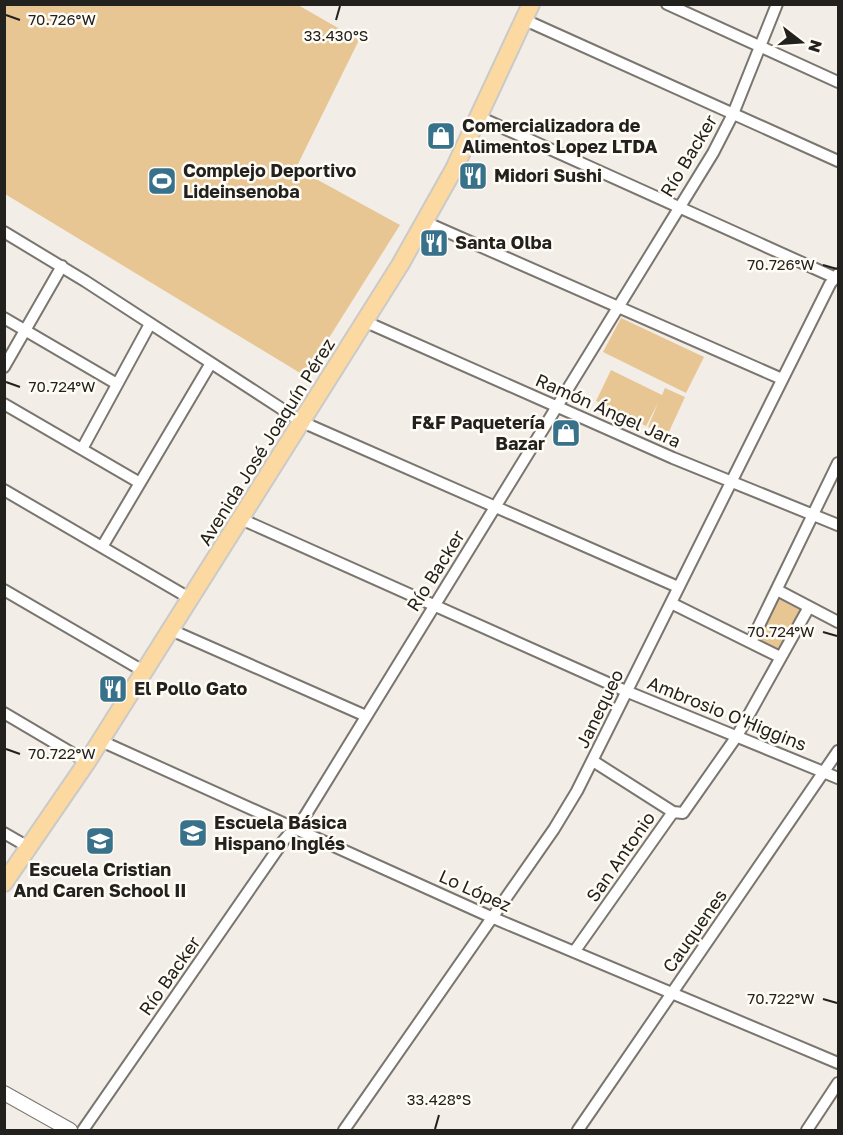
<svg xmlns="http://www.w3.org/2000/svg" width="843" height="1135" viewBox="0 0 843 1135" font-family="'Golos Text',sans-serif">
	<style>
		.green { fill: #e8c693 }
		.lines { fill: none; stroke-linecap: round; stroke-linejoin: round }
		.minor-casing { stroke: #7a756f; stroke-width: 14 }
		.secondary-casing { stroke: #7a756f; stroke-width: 16 }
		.primary-casing { stroke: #cacac9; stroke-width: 20 }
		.minor { stroke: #fff; stroke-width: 10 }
		.secondary { stroke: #fff; stroke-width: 14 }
		.primary { stroke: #fcd9a1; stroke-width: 16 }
		.ticks { fill: none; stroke: #23211e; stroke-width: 2 }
		.labels { text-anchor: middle; stroke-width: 5; stroke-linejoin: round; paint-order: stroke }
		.poi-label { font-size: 18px; font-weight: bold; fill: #23211e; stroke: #fffbf5; text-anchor: start }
		.street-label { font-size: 18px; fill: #23211e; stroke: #fffbf5 }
		.ticks-label { font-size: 15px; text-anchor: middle; fill: #23211e; stroke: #fffbf5; stroke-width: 5; stroke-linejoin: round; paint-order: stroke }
	</style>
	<rect width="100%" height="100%" fill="#f2ede6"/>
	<path class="green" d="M 4,5 L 298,5 L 359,40 L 296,168 L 400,225 L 305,376 L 5,194 Z
		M 621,318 L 704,357 L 686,393 L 603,352 Z
		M 611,370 L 662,395 L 665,388 L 685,397 L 667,436 L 648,427 L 658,403 L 646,426 L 596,401 Z
		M 778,598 L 801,610 L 778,652 L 756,641 Z"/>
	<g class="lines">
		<g class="minor-casing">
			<path id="minor" d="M 667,4 L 838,82
				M 525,20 L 838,161
				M 479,117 L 838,279
				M 425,222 L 782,379
				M 4,232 L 85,281 L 302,422 L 678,587
				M 4,318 L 117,384
				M 366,322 L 673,458 L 838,525
				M 4,367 L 62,266
				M 4,404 L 140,483
				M 82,449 L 150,324
				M 4,490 L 191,599
				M 241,519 L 628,692 L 838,778
				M 102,547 L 211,363
				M 4,590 L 145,672
				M 777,590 L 838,622
				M 671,603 L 780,657
				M 171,630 L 366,716
				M 751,642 L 838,463
				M 4,713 L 87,762
				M 101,741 L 491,917 L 838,1063
				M 593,761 L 673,812 L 683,813 L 737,736 L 809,607
				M 4,833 L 30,848
				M 574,952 L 673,812
				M 83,1130 L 284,840 L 305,816 L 713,153 L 733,114 L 777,4
				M 344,1130 L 554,829 L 577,791 L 830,284 L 838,274
				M 578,1130 L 838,751
				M 807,1130 L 838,1083"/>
		</g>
		<g class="secondary-casing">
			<path id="secondary" d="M 4,1093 L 70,1130"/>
		</g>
		<g class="primary-casing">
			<path id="primary" d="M 4,883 L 87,762 L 400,265 L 454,169 L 531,4"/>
		</g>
		<use href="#minor" class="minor"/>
		<use href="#secondary" class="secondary"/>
		<use href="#primary" class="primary"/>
	</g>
	<path class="ticks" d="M 6,15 L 20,20M 336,20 L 340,6M 823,265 L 837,269M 6,382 L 20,387M 823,632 L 837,636M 6,749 L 20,754M 823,999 L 837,1003M 435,1129 L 439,1115"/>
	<defs>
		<g id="shop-square" transform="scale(1.5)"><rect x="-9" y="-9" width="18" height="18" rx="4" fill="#37718a" stroke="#fffbf5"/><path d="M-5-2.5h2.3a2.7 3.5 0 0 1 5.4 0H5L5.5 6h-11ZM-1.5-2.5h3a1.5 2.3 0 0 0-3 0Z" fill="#fff"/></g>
		<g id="restaurant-square" transform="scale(1.5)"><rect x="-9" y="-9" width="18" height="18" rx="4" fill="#37718a" stroke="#fffbf5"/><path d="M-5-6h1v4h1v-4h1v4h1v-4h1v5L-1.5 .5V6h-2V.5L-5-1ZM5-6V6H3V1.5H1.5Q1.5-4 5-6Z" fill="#fff"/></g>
		<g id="stadium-square" transform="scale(1.5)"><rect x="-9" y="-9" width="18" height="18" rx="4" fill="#37718a" stroke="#fffbf5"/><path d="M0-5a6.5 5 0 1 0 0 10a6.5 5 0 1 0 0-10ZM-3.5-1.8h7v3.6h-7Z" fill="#fff"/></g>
		<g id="school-square" transform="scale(1.5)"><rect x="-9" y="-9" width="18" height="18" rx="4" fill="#37718a" stroke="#fffbf5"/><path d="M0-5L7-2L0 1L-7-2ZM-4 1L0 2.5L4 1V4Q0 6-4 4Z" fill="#fff"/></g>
	</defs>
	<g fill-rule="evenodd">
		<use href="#shop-square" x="441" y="136"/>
		<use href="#restaurant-square" x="473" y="176"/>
		<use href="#stadium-square" x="162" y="181"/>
		<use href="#restaurant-square" x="434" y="243"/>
		<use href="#shop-square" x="566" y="433"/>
		<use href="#restaurant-square" x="113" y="689"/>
		<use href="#school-square" x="193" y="833"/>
		<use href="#school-square" x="100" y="841"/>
	</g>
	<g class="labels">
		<g class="poi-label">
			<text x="462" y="132">Comercializadora de<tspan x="462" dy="21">Alimentos Lopez LTDA</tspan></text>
			<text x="183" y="177">Complejo Deportivo<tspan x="183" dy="21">Lideinsenoba</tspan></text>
			<text x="494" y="182">Midori Sushi</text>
			<text x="455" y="249">Santa Olba</text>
			<text x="545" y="429" text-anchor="end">F&amp;F Paquetería<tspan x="545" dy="21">Bazar</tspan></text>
			<text x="134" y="695">El Pollo Gato</text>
			<text x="214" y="829">Escuela Básica<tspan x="214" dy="21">Hispano Inglés</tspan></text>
			<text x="100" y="876" text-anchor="middle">Escuela Cristian<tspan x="100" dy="21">And Caren School II</tspan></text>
		</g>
		<g class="street-label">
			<text transform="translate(689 156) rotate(-59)" y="6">Río Backer</text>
			<text transform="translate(608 411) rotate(24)" y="6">Ramón Ángel Jara</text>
			<text transform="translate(267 442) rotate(-58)" y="6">Avenida José Joaquín Pérez</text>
			<text transform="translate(436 571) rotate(-58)" y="6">Río Backer</text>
			<text transform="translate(600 709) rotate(-64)" y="6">Janequeo</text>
			<text transform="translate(727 714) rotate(22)" y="6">Ambrosio O'Higgins</text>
			<text transform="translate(621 857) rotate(-55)" y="6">San Antonio</text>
			<text transform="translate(475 891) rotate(24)" y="6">Lo López</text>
			<text transform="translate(695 931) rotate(-55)" y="6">Cauquenes</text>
			<text transform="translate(170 976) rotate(-55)" y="6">Río Backer</text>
		</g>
	</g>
	<g class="ticks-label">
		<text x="62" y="25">70.726°W</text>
		<text x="336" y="41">33.430°S</text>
		<text x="781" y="270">70.726°W</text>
		<text x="62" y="392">70.724°W</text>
		<text x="781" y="637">70.724°W</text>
		<text x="62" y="759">70.722°W</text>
		<text x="781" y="1004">70.722°W</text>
		<text x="439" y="1105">33.428°S</text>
	</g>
	<rect width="843" height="1135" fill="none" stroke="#23211e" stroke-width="12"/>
	<g transform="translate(801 42) rotate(107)" stroke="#fffbf5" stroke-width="4.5" paint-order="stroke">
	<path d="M0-4.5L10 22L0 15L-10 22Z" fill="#23211e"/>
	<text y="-9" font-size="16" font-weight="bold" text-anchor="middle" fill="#23211e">N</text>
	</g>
</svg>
